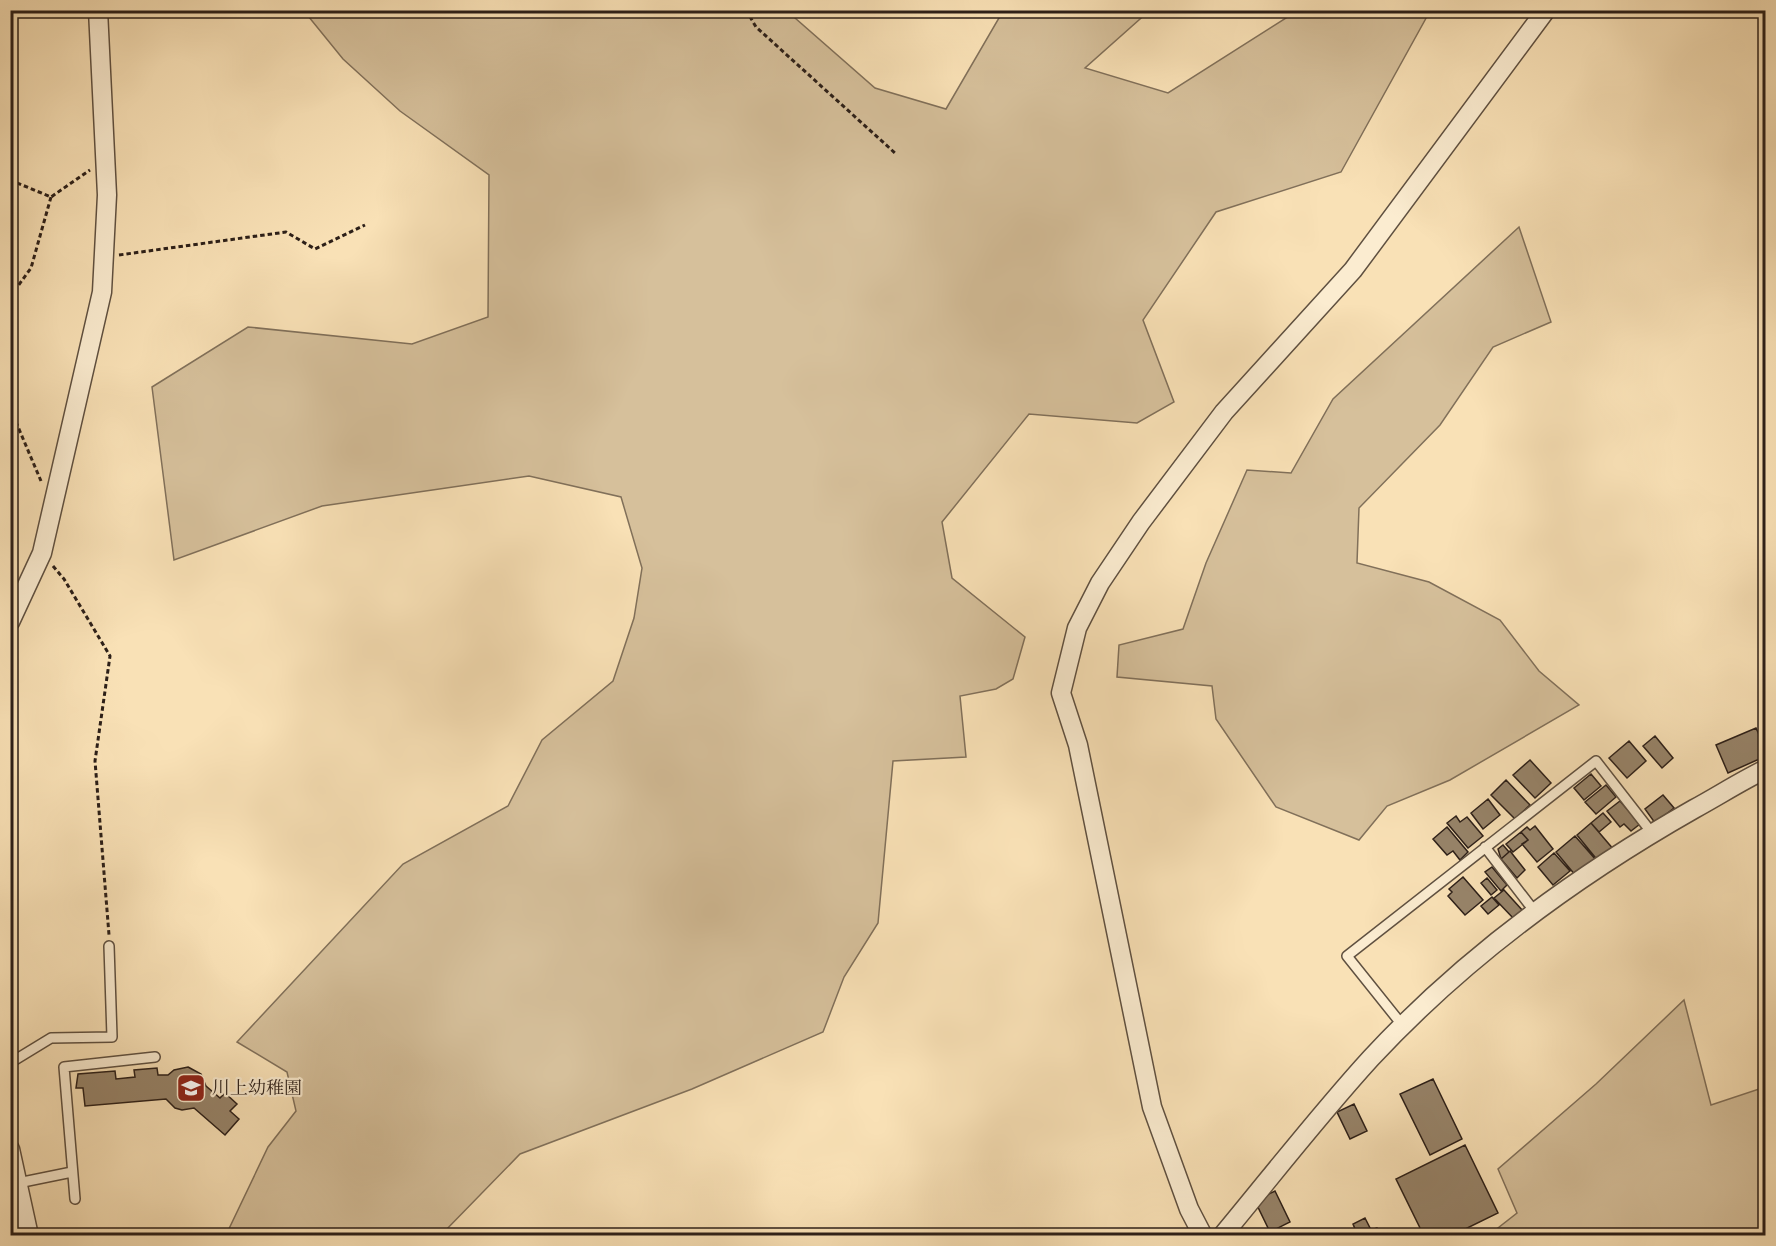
<svg xmlns="http://www.w3.org/2000/svg" width="1776" height="1246" viewBox="0 0 1776 1246" font-family="'Libre Caslon Text','Noto Serif JP',serif">
	<style>
		.green { fill: #d6c09b; stroke: #81705a; stroke-width: 1.5 }
		.building { fill: #97846a; stroke: #2c1f18; stroke-width: 1.5 }
		.lines { fill: none; stroke-linecap: round; stroke-linejoin: round }
		.service-casing { stroke: #5f5040; stroke-width: 12 }
		.minor-casing { stroke: #5f5040; stroke-width: 21 }
		.path { stroke: #2c1f18; stroke-width: 3; stroke-dasharray: 4.5 3; stroke-linecap: butt }
		.service { stroke: #fbecd0; stroke-width: 9 }
		.minor { stroke: #fbecd0; stroke-width: 18 }
		.labels { text-anchor: middle; stroke-width: 4.5; stroke-linejoin: round; paint-order: stroke }
		.poi-label { font-size: 18px; fill: #2c1f18; stroke: #fbecd0; text-anchor: start }
	</style>
	<rect width="100%" height="100%" fill="#f9e1b6"/>
	<filter id="stains"><feTurbulence type="fractalNoise" baseFrequency=".00333" numOctaves="4"/><feColorMatrix values="0 0 0 0 .2 0 0 0 0 .09 0 0 0 0 .02 0 0 0 .5 -.17"/></filter>
	<radialGradient id="worn" r=".72"><stop offset=".6" stop-color="#630" stop-opacity="0"/><stop offset="1" stop-color="#630" stop-opacity=".3"/></radialGradient>
	<path class="green" d="M 304,11 L 787,11 L 875,88 L 946,109 L 1003,11 L 1149,11 L 1085,68 L 1168,93 L 1297,11 L 1430,11 L 1341,172 L 1216,212 L 1143,320 L 1174,402 L 1137,423 L 1029,414 L 942,522 L 952,578 L 1025,637 L 1013,679 L 996,689 L 960,696 L 966,757 L 893,761 L 878,923 L 844,977 L 823,1032 L 692,1089 L 520,1154 L 441,1235 L 226,1235 L 268,1147 L 296,1111 L 287,1072 L 237,1042 L 403,864 L 508,806 L 542,740 L 613,681 L 634,618 L 642,568 L 621,497 L 529,476 L 322,506 L 174,560 L 152,387 L 248,327 L 412,344 L 488,317 L 489,175 L 400,111 L 343,59 Z
		M 1519,227 L 1551,322 L 1493,347 L 1440,425 L 1359,508 L 1357,563 L 1429,582 L 1500,620 L 1539,671 L 1579,705 L 1450,780 L 1387,806 L 1359,840 L 1276,807 L 1216,719 L 1212,686 L 1117,677 L 1119,645 L 1183,629 L 1206,563 L 1247,470 L 1291,473 L 1333,399 Z
		M 1684,1000 L 1711,1105 L 1765,1087 L 1765,1235 L 1489,1235 L 1517,1213 L 1498,1169 L 1596,1084 Z"/>
	<path class="building" d="M 1756,728 L 1766,750 L 1766,756 L 1728,773 L 1716,745 Z
		M 1655,736 L 1673,758 L 1662,768 L 1643,746 Z
		M 1629,741 L 1646,761 L 1627,778 L 1609,758 Z
		M 1530,760 L 1551,783 L 1535,798 L 1513,775 Z
		M 1591,774 L 1601,786 L 1584,800 L 1574,788 Z
		M 1506,780 L 1530,805 L 1515,819 L 1491,795 Z
		M 1606,785 L 1616,797 L 1596,814 L 1585,802 Z
		M 1663,795 L 1674,808 L 1655,823 L 1645,809 Z
		M 1488,799 L 1500,815 L 1483,829 L 1471,813 Z
		M 1620,801 L 1640,824 L 1631,831 L 1624,824 L 1620,827 L 1607,811 Z
		M 1603,813 L 1611,822 L 1599,832 L 1591,823 Z
		M 1456,816 L 1460,822 L 1467,817 L 1483,836 L 1468,848 L 1447,823 Z
		M 1591,823 L 1614,850 L 1599,862 L 1577,835 Z
		M 1535,826 L 1553,849 L 1537,862 L 1522,844 L 1528,840 L 1521,832 L 1527,827 L 1530,830 Z
		M 1447,827 L 1468,852 L 1460,860 L 1453,851 L 1447,855 L 1433,839 Z
		M 1521,832 L 1528,840 L 1513,852 L 1506,844 Z
		M 1575,836 L 1596,860 L 1576,876 L 1556,852 Z
		M 1503,845 L 1509,852 L 1501,859 L 1498,849 Z
		M 1510,851 L 1525,870 L 1517,878 L 1501,859 Z
		M 1554,853 L 1570,871 L 1553,885 L 1538,867 Z
		M 1492,867 L 1507,885 L 1501,891 L 1485,872 Z
		M 1463,877 L 1483,900 L 1465,915 L 1448,896 L 1452,892 L 1449,889 Z
		M 1487,878 L 1497,890 L 1491,895 L 1481,883 Z
		M 1504,890 L 1523,911 L 1514,919 L 1494,898 Z
		M 1492,897 L 1499,905 L 1488,914 L 1481,906 Z
		M 188,1067 L 201,1074 L 206,1086 L 220,1098 L 225,1093 L 237,1104 L 230,1111 L 239,1119 L 225,1135 L 194,1108 L 182,1110 L 175,1108 L 166,1099 L 85,1106 L 83,1088 L 76,1088 L 78,1074 L 115,1071 L 116,1079 L 135,1077 L 134,1070 L 157,1068 L 158,1075 L 168,1075 L 174,1070 Z
		M 1433,1079 L 1462,1139 L 1430,1155 L 1400,1094 Z
		M 1354,1104 L 1367,1131 L 1350,1139 L 1337,1112 Z
		M 1465,1145 L 1498,1213 L 1451,1236 L 1424,1236 L 1396,1179 Z
		M 1275,1191 L 1290,1222 L 1270,1232 L 1255,1201 Z
		M 1365,1218 L 1371,1230 L 1358,1236 L 1353,1224 Z
		M 1377,1228 L 1381,1236 L 1360,1236 L 1371,1230 Z"/>
	<g class="lines">
		<g class="service-casing">
			<path id="service" d="M 1485,847 L 1535,912
				M 1403,1026 L 1347,956 L 1596,761 L 1652,833
				M 10,1063 L 51,1038 L 112,1037 L 109,946
				M 18,1183 L 72,1172
				M 75,1199 L 64,1067 L 155,1057"/>
		</g>
		<g class="minor-casing">
			<path id="minor" d="M 10,622 L 42,553 L 102,292 L 107,195 L 98,10
				M 10,1149 L 29,1236
				M 1203,1236 L 1189,1209 L 1152,1107 L 1078,745 L 1061,693 L 1077,628 L 1100,583 L 1141,522 L 1224,412 L 1353,270 L 1546,10
				M 1222,1236 C 1271,1177 1319,1115 1371,1058 C 1464,958 1576,876 1694,809 C 1718,796 1741,781 1766,769"/>
		</g>
		<path class="path" d="M 746,10 L 756,27 L 895,153
			M 10,180 L 51,197 L 90,170
			M 119,255 L 286,232 L 315,249 L 365,225
			M 10,297 L 31,268 L 51,197
			M 10,408 L 41,481
			M 53,566 L 64,579 L 110,656 L 95,761 L 109,935"/>
		<use href="#service" class="service"/>
		<use href="#minor" class="minor"/>
	</g>
	<defs>
		<g id="school-square" transform="scale(1.5)"><rect x="-9" y="-9" width="18" height="18" rx="4" fill="#8f2418" stroke="#fbecd0"/><path d="M0-5L7-2L0 1L-7-2ZM-4 1L0 2.5L4 1V4Q0 6-4 4Z" fill="#fff"/></g>
	</defs>
	<g fill-rule="evenodd">
		<use href="#school-square" x="191" y="1088"/>
	</g>
	<g class="labels">
		<g class="poi-label">
			<text x="212" y="1094">川上幼稚園</text>
		</g>
	</g>
	<rect width="1776" height="1246" fill="none" stroke="#f9e1b6" stroke-width="36"/>
	<rect x="12" y="12" width="1752" height="1222" fill="none" stroke="#2c1f18" stroke-width="3"/>
	<rect x="18" y="18" width="1740" height="1210" fill="none" stroke="#2c1f18" stroke-width="1.5"/>
	<rect width="100%" height="100%" filter="url(#stains)"/>
	<rect width="100%" height="100%" fill="url(#worn)"/>
</svg>
